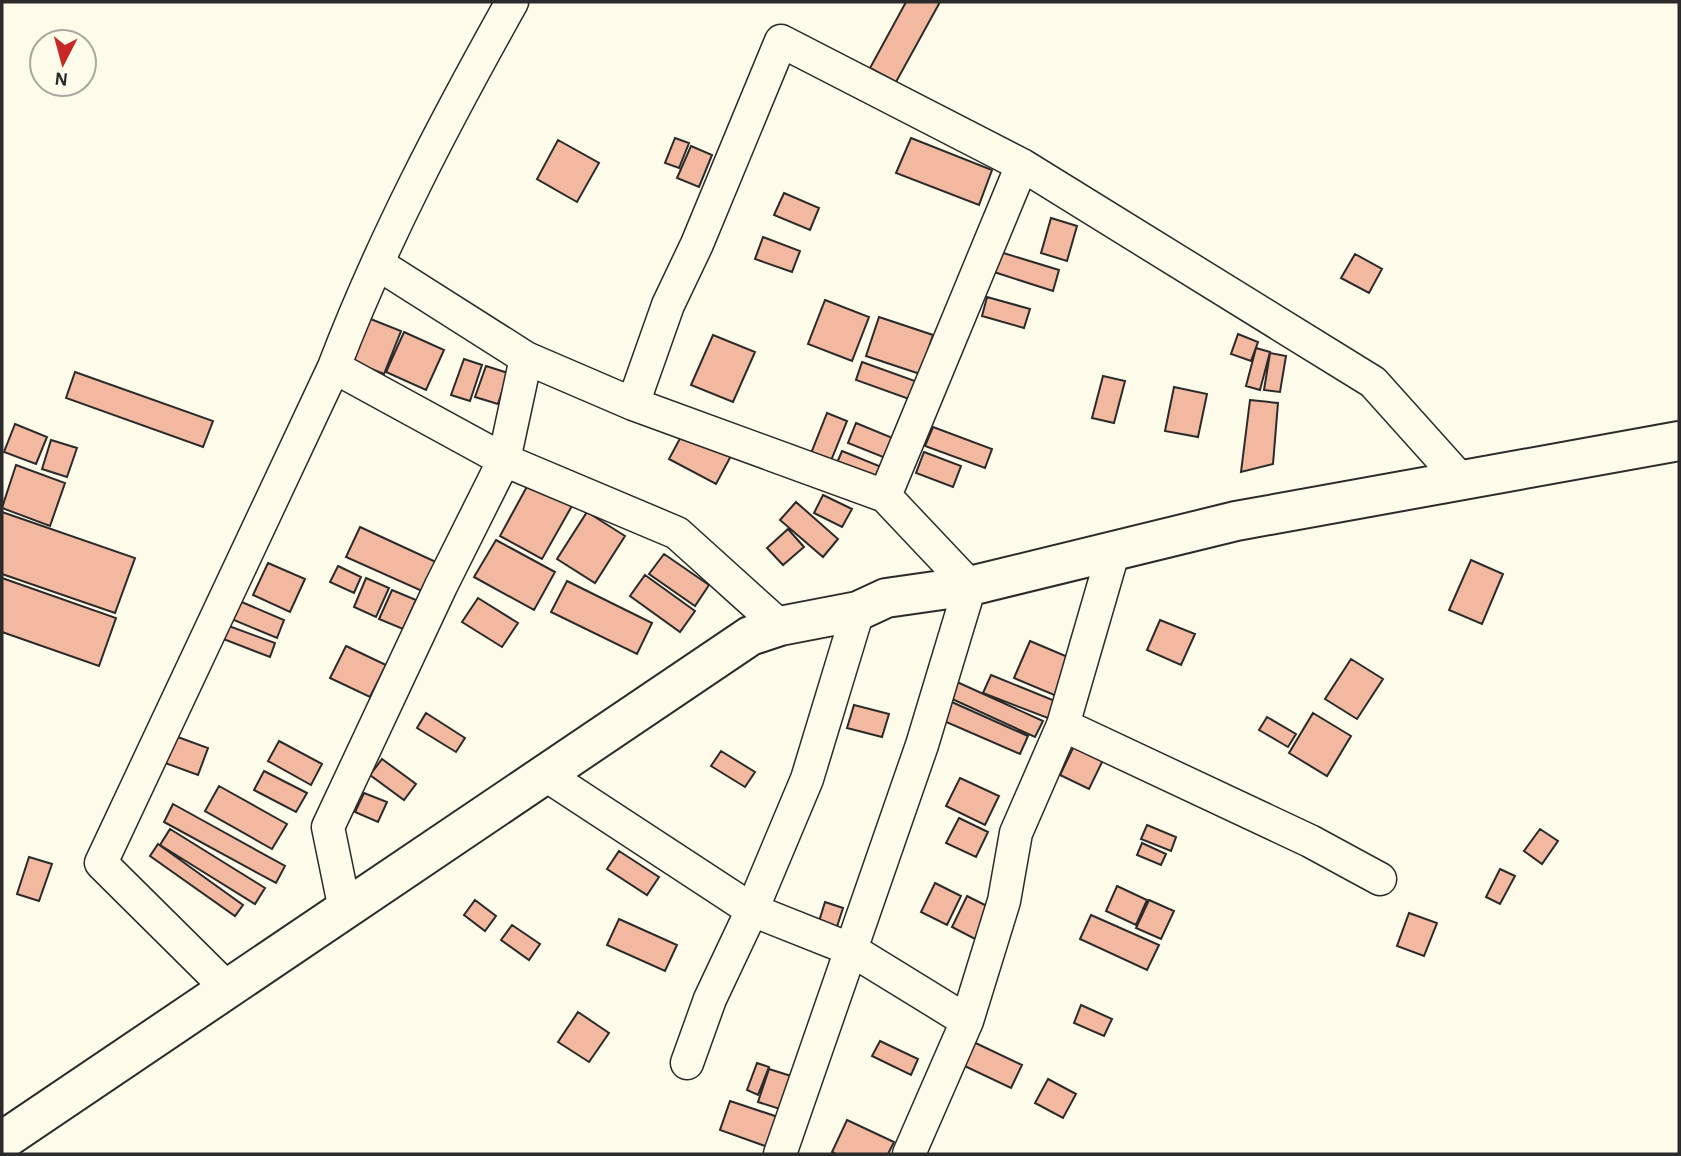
<svg xmlns="http://www.w3.org/2000/svg" width="1681" height="1156" viewBox="0 0 1681 1156" font-family="'Alegreya Sans',sans-serif">
	<style>
		.building { fill: #f2b8a0; stroke: #2b2b2b; stroke-width: 2 }
		.lines { fill: none; stroke-linecap: round; stroke-linejoin: round }
		.minor-casing { stroke: #2b2b2b; stroke-width: 35 }
		.highway-casing { stroke: #2b2b2b; stroke-width: 42 }
		.minor { stroke: #fdfbea; stroke-width: 32 }
		.highway { stroke: #fdfbea; stroke-width: 38 }
	</style>
	<rect width="100%" height="100%" fill="#fdfbea"/>
	<path class="building" d="M 906,2 L 940,2 L 896,82 L 870,68 Z
		M 675,138 L 689,143 L 679,168 L 665,163 Z
		M 911,138 L 992,170 L 979,205 L 896,173 Z
		M 558,140 L 599,163 L 577,202 L 537,179 Z
		M 691,146 L 712,155 L 699,187 L 677,178 Z
		M 784,193 L 819,208 L 810,230 L 774,215 Z
		M 1051,218 L 1077,226 L 1067,261 L 1041,253 Z
		M 763,237 L 800,251 L 792,272 L 755,259 Z
		M 1000,252 L 1059,270 L 1053,291 L 994,272 Z
		M 1355,254 L 1382,269 L 1369,293 L 1341,278 Z
		M 987,297 L 1030,309 L 1024,328 L 982,316 Z
		M 825,300 L 869,317 L 852,361 L 808,344 Z
		M 363,316 L 401,331 L 384,374 L 346,359 Z
		M 879,317 L 933,335 L 920,374 L 866,356 Z
		M 404,332 L 444,350 L 426,390 L 386,372 Z
		M 1238,334 L 1258,342 L 1251,361 L 1231,354 Z
		M 713,335 L 755,352 L 733,402 L 691,385 Z
		M 1256,348 L 1270,352 L 1260,390 L 1246,386 Z
		M 1270,353 L 1286,356 L 1280,392 L 1264,390 Z
		M 464,359 L 482,365 L 470,401 L 451,395 Z
		M 862,362 L 915,381 L 909,399 L 856,380 Z
		M 486,366 L 508,373 L 498,404 L 475,397 Z
		M 75,372 L 213,421 L 203,447 L 66,398 Z
		M 1103,376 L 1125,381 L 1114,423 L 1092,418 Z
		M 1174,387 L 1207,394 L 1198,437 L 1165,431 Z
		M 1250,400 L 1278,403 L 1273,464 L 1241,472 Z
		M 827,413 L 847,421 L 828,468 L 808,461 Z
		M 856,423 L 895,439 L 888,459 L 848,443 Z
		M 15,424 L 47,437 L 36,464 L 4,452 Z
		M 933,427 L 992,449 L 985,468 L 925,446 Z
		M 685,429 L 732,454 L 716,484 L 669,459 Z
		M 51,440 L 77,448 L 67,477 L 42,469 Z
		M 842,451 L 884,468 L 877,487 L 834,470 Z
		M 924,452 L 961,466 L 953,487 L 916,473 Z
		M 16,465 L 65,483 L 50,526 L 2,508 Z
		M 530,481 L 573,504 L 542,559 L 500,536 Z
		M 823,495 L 852,509 L 842,527 L 814,513 Z
		M 796,502 L 838,539 L 823,557 L 780,520 Z
		M 2,512 L 135,558 L 115,613 L 2,574 Z
		M 587,512 L 625,536 L 595,583 L 557,559 Z
		M 360,527 L 436,562 L 422,591 L 346,557 Z
		M 788,529 L 804,547 L 783,565 L 767,548 Z
		M 496,540 L 555,572 L 534,610 L 474,577 Z
		M 664,554 L 709,585 L 695,606 L 649,574 Z
		M 1471,560 L 1503,574 L 1482,624 L 1449,610 Z
		M 268,563 L 305,579 L 290,612 L 253,595 Z
		M 338,566 L 361,577 L 354,593 L 330,582 Z
		M 645,575 L 695,611 L 680,632 L 630,596 Z
		M 2,578 L 116,618 L 99,666 L 2,632 Z
		M 366,578 L 389,588 L 376,617 L 354,607 Z
		M 567,581 L 652,623 L 637,654 L 551,612 Z
		M 392,590 L 416,600 L 403,629 L 379,619 Z
		M 230,597 L 284,620 L 277,638 L 222,615 Z
		M 478,598 L 518,623 L 502,647 L 462,622 Z
		M 1160,620 L 1195,634 L 1181,665 L 1147,650 Z
		M 218,622 L 275,643 L 270,657 L 213,635 Z
		M 1030,641 L 1075,660 L 1059,697 L 1014,678 Z
		M 346,646 L 386,665 L 370,697 L 330,678 Z
		M 1351,659 L 1383,679 L 1357,719 L 1325,699 Z
		M 991,675 L 1060,703 L 1053,720 L 983,693 Z
		M 946,677 L 1043,721 L 1035,737 L 939,693 Z
		M 945,699 L 1028,736 L 1020,754 L 937,718 Z
		M 854,705 L 889,714 L 882,737 L 847,728 Z
		M 426,713 L 465,738 L 456,752 L 417,728 Z
		M 1313,713 L 1351,736 L 1327,776 L 1289,753 Z
		M 1267,717 L 1296,734 L 1288,747 L 1259,730 Z
		M 175,736 L 208,748 L 198,775 L 165,763 Z
		M 279,741 L 322,764 L 311,785 L 268,761 Z
		M 1074,746 L 1103,760 L 1089,789 L 1060,775 Z
		M 721,751 L 755,772 L 745,787 L 711,766 Z
		M 382,759 L 416,784 L 404,800 L 370,775 Z
		M 264,771 L 307,793 L 296,812 L 254,790 Z
		M 960,778 L 999,796 L 985,825 L 946,806 Z
		M 219,786 L 287,824 L 272,849 L 205,811 Z
		M 364,793 L 387,802 L 378,822 L 355,812 Z
		M 173,804 L 285,866 L 276,883 L 164,822 Z
		M 959,818 L 988,832 L 976,857 L 946,843 Z
		M 1147,825 L 1176,837 L 1171,851 L 1141,839 Z
		M 170,829 L 265,888 L 255,904 L 160,845 Z
		M 1540,829 L 1558,841 L 1542,864 L 1524,851 Z
		M 1142,843 L 1166,854 L 1161,865 L 1137,855 Z
		M 158,844 L 243,905 L 235,916 L 150,856 Z
		M 619,851 L 659,877 L 647,895 L 607,869 Z
		M 29,857 L 52,864 L 39,901 L 17,894 Z
		M 1500,869 L 1515,876 L 1500,904 L 1486,897 Z
		M 935,883 L 961,896 L 947,925 L 921,912 Z
		M 1117,886 L 1147,900 L 1136,925 L 1106,911 Z
		M 967,896 L 991,908 L 975,939 L 952,927 Z
		M 475,900 L 496,916 L 485,931 L 464,915 Z
		M 1149,900 L 1174,911 L 1161,939 L 1136,928 Z
		M 825,902 L 843,908 L 834,936 L 816,931 Z
		M 1409,913 L 1437,923 L 1424,956 L 1397,946 Z
		M 1091,915 L 1159,945 L 1147,970 L 1080,939 Z
		M 619,919 L 677,945 L 665,971 L 607,945 Z
		M 512,925 L 540,944 L 529,960 L 501,940 Z
		M 1081,1005 L 1112,1019 L 1104,1036 L 1074,1023 Z
		M 578,1012 L 609,1033 L 589,1062 L 558,1042 Z
		M 965,1038 L 1022,1065 L 1011,1088 L 954,1061 Z
		M 880,1041 L 918,1059 L 911,1075 L 872,1056 Z
		M 757,1063 L 769,1067 L 758,1095 L 747,1090 Z
		M 769,1069 L 791,1076 L 780,1109 L 758,1102 Z
		M 1048,1079 L 1076,1094 L 1063,1118 L 1035,1103 Z
		M 730,1101 L 778,1117 L 768,1147 L 720,1130 Z
		M 847,1120 L 894,1142 L 888,1154 L 836,1154 L 832,1152 Z"/>
	<g class="lines">
		<g class="minor-casing">
			<path id="minor" d="M 512,2 C 446,120 382,241 334,367 L 504,460 L 677,533 L 780,626
				M 378,264 L 526,358
				M 633,404 L 668,305 L 697,244 L 781,41 L 1022,165 L 1373,382 L 1461,480
				M 885,496 L 1022,165
				M 1063,725 L 1310,841 L 1380,879
				M 546,775 L 752,910 L 850,949 L 967,1021
				M 345,910 L 328,827 L 441,586 L 504,460 L 526,358 L 633,404 L 885,496 L 970,586 L 922,745 L 780,1154
				M 228,989 L 101,863 L 334,367
				M 687,1063 L 710,999 L 752,910 L 807,779 L 858,611
				M 909,1154 L 967,1021 L 1004,901 L 1016,833 L 1063,725 L 1113,553"/>
		</g>
		<g class="highway-casing">
			<path id="highway" d="M 2,1141 L 750,636 L 780,626 L 858,611 L 886,598 L 970,586 L 1236,521 L 1679,441"/>
		</g>
		<use href="#minor" class="minor"/>
		<use href="#highway" class="highway"/>
	</g>
	<rect width="1681" height="1156" fill="none" stroke="#2b2b2b" stroke-width="7"/>
	<g transform="translate(63 63) rotate(186)"><circle r="33" fill="#fdfbea" stroke="#a9a89e" stroke-width="2"/>
	<path d="M0-5L12 26L0 18L-12 26Z" fill="#c62828"/>
	<text y="-10" font-size="19" font-weight="bold" text-anchor="middle" fill="#2b2b2b">N</text>
	</g>
</svg>
